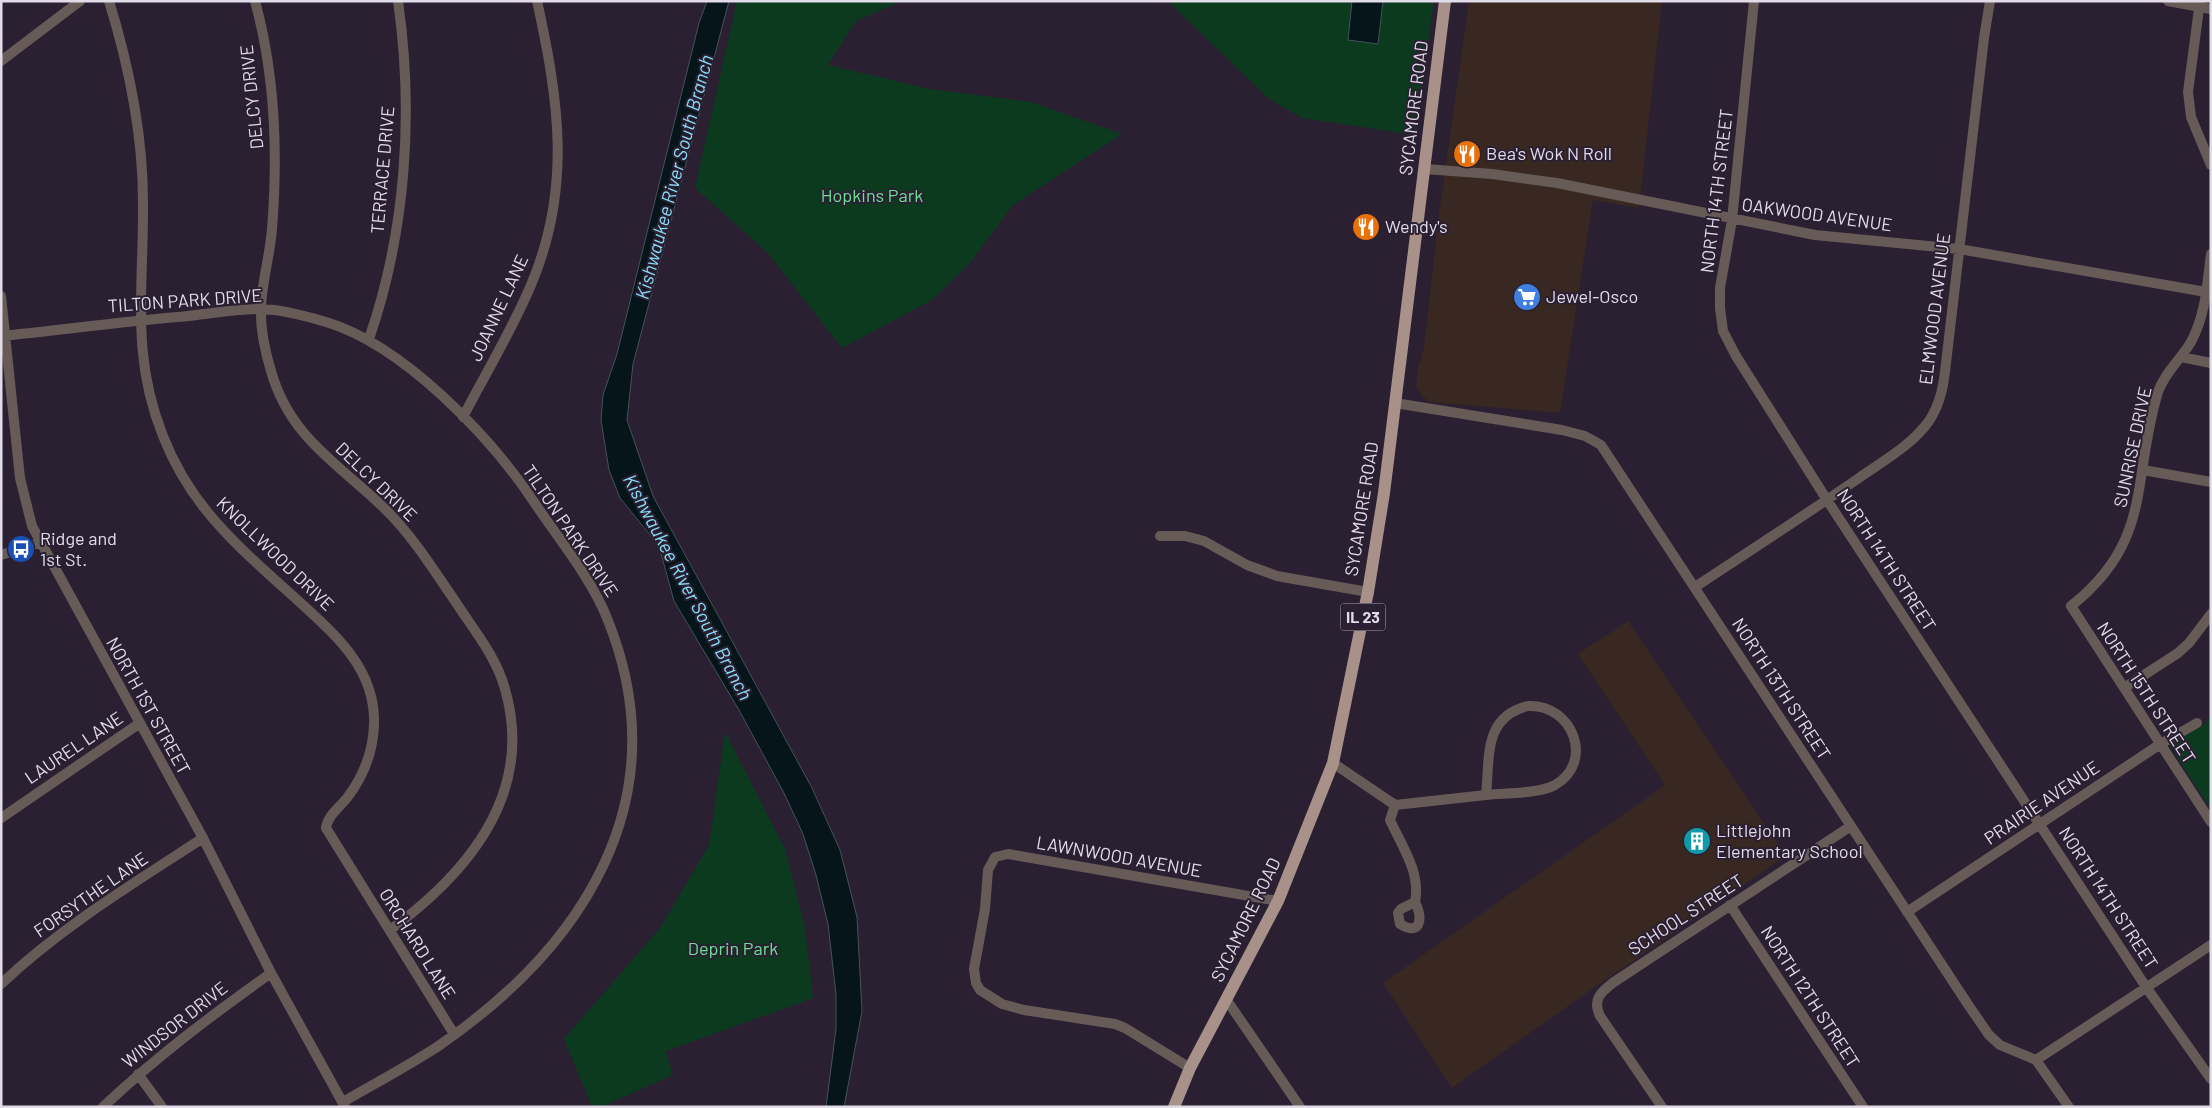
<svg xmlns="http://www.w3.org/2000/svg" width="2212" height="1108" viewBox="0 0 2212 1108" font-family="Barlow,sans-serif">
	<style>
		.commercial { fill: #392721 }
		.green { fill: #0b3a1f }
		.water { fill: #05151a; stroke: #475158 }
		.lines { fill: none; stroke-linecap: round; stroke-linejoin: round }
		.minor { stroke: #665b57; stroke-width: 10 }
		.major { stroke: #a89189; stroke-width: 12 }
		.labels { text-anchor: middle; stroke-width: 4; stroke-linejoin: round; paint-order: stroke }
		.shield { fill: #2a2032; stroke: #aba4b2; stroke-width: 1 }
		.shield-label { font-size: 16px; font-weight: bold; fill: #e2dce9 }
		.street-label { font-size: 18px; fill: #e2dce9; stroke: #2a2032 }
		.poi-label { font-size: 18px; fill: #e2dce9; stroke: #2a2032; text-anchor: start }
		.park-label { font-size: 18px; fill: #6ae095; stroke: #2a2032 }
		.water-label { font-size: 19px; font-style: italic; fill: #88dff9; stroke: #2a2032 }
	</style>
	<rect width="100%" height="100%" fill="#2a2032"/>
	<path class="commercial" d="M 1469,1 L 1662,1 L 1639,208 L 1593,200 L 1560,413 L 1430,402 L 1422,396 L 1416,387 L 1418,369 L 1424,347 L 1439,213 Z
		M 1628,621 L 1786,856 L 1595,987 L 1452,1088 L 1383,983 L 1665,785 L 1578,654 Z"/>
	<path class="green" d="M 737,1 L 902,1 L 856,21 L 828,65 L 929,89 L 1031,102 L 1122,134 L 1013,205 L 969,264 L 932,300 L 842,348 L 767,252 L 695,188 Z
		M 1168,1 L 1434,1 L 1415,135 L 1302,118 L 1268,98 Z
		M 2211,712 L 2211,809 L 2169,745 L 2205,724 Z
		M 725,732 L 785,849 L 805,928 L 813,998 L 666,1051 L 673,1075 L 601,1107 L 592,1107 L 564,1039 L 660,928 L 709,845 Z"/>
	<path class="water" d="M 707,1 L 729,1 L 633,364 L 627,420 L 653,496 L 812,788 L 840,850 L 857,917 L 862,1011 L 844,1107 L 826,1107 L 836,1029 L 836,994 L 828,924 L 816,875 L 803,834 L 784,793 L 739,710 L 674,601 L 659,546 L 620,498 L 609,470 L 601,420 L 603,395 L 617,354 L 699,23 Z
		M 1352,1 L 1383,1 L 1378,44 L 1348,40 Z"/>
	<g class="lines">
		<path class="minor" d="M 109,1 C 129,66 143,133 143,202 C 144,287 130,354 163,436 C 177,472 199,505 226,533 C 250,559 278,582 304,606 C 340,639 376,672 374,725 C 373,752 363,777 347,798 C 339,808 328,815 326,828 L 454,1034
			M 255,1 C 275,74 278,154 272,229 C 270,255 262,281 261,308 C 260,328 265,351 271,371 C 290,438 338,463 384,508 C 412,535 433,569 455,601 C 473,629 496,656 505,689 C 535,793 468,873 390,930
			M 1754,1 L 1732,220 L 1720,288 L 1720,308 L 1723,331 L 1736,356 L 1827,500 L 2146,987 L 2211,1079
			M 2168,1 L 2211,9
			M 2200,1 L 2188,92 L 2191,117 L 2211,165
			M 1,61 L 80,1
			M 1425,169 L 1492,174 L 1557,183 L 1815,235 L 1959,249 L 2206,292
			M 2211,254 C 2207,284 2206,314 2191,342 C 2181,359 2165,372 2158,392 C 2131,481 2154,540 2071,606 L 2211,822
			M 1,296 L 20,478 L 32,526 L 203,838 L 271,973 L 345,1107
			M 1,336 C 60,330 119,322 178,317 C 205,315 232,309 259,309 C 281,309 306,316 326,322 C 403,345 490,436 534,502 C 558,538 591,578 607,618 C 680,798 585,946 437,1047 C 406,1067 374,1084 343,1102
			M 369,339 C 406,232 414,113 398,1
			M 2181,357 L 2211,363
			M 1395,403 L 1562,430 L 1585,436 L 1601,445 L 1969,1006 L 1989,1035 L 2000,1045 L 2036,1060 L 2069,1107
			M 463,417 C 486,373 512,330 531,285 C 572,188 559,101 537,1
			M 2143,470 L 2211,482
			M 1160,536 L 1185,536 L 1204,541 L 1247,565 L 1277,576 L 1368,592
			M 1,555 L 39,543
			M 1695,587 C 1750,551 1805,515 1859,478 C 1883,461 1912,445 1929,421 C 1941,403 1944,383 1946,363 L 1984,38 L 1990,1
			M 2124,688 L 2178,653 L 2189,643 L 2211,614
			M 1528,706 C 1573,704 1595,762 1555,785 C 1538,794 1505,793 1486,795 C 1490,757 1483,717 1528,706 Z
			M 1333,763 L 1395,805
			M 1395,805 L 1390,820 C 1402,846 1421,873 1415,902
			M 1395,805 L 1486,795
			M 1,818 L 140,723
			M 1415,902 C 1423,918 1421,937 1400,924 L 1398,913 L 1401,909 Z
			M 1730,905 L 1863,1107
			M 1907,912 L 2159,745 L 2197,723
			M 1,984 C 61,927 134,883 203,838
			M 1226,999 L 1300,1107
			M 2036,1060 L 2211,945
			M 1190,1068 L 1125,1028 L 1115,1024 L 1024,1010 L 1002,1004 L 980,990 L 976,983 L 974,969 L 985,909 L 988,870 L 995,857 L 1008,854 L 1278,901
			M 138,1074 L 162,1107
			M 103,1107 C 156,1057 212,1015 271,973
			M 1662,1107 L 1600,1016 C 1592,999 1601,992 1614,982 L 1851,826"/>
		<path class="major" d="M 1174,1107 L 1190,1068 L 1278,901 L 1333,763 L 1368,592 L 1384,493 L 1445,1"/>
	</g>
	<defs>
		<g id="restaurant-disc" transform="scale(1.4375)"><circle r="9.5" fill="#e8710a" stroke="#2a2032"/><path d="M-5-6h1v4h1v-4h1v4h1v-4h1v5L-1.5 .5V6h-2V.5L-5-1ZM5-6V6H3V1.5H1.5Q1.5-4 5-6Z" fill="#fff"/></g>
		<g id="supermarket-disc" transform="scale(1.4375)"><circle r="9.5" fill="#3f7fe0" stroke="#2a2032"/><path d="M-6-5.5h2.5l.6 2H6L4.5 2H-2.5L-4.4-4H-6ZM-1.5 3.2a1.3 1.3 0 1 0 .1 0ZM3 3.2a1.3 1.3 0 1 0 .1 0Z" fill="#fff"/></g>
		<g id="bus-disc" transform="scale(1.4375)"><circle r="9.5" fill="#1a4fb4" stroke="#2a2032"/><path d="M-5-6H5V4H4V6H2V4H-2V6H-4V4H-5ZM-3.5-4V0h7V-4ZM-3.5 1.2v1.5H-2V1.2ZM2 1.2v1.5H3.5V1.2Z" fill="#fff"/></g>
		<g id="building-disc" transform="scale(1.4375)"><circle r="9.5" fill="#0f9aa8" stroke="#2a2032"/><path d="M-4-6H4V6H1V3H-1V6H-4ZM-2.5-4.3h1.7v1.8h-1.7ZM.8-4.3h1.7v1.8H.8ZM-2.5-1h1.7V.8h-1.7ZM.8-1h1.7V.8H.8Z" fill="#fff"/></g>
	</defs>
	<g fill-rule="evenodd">
		<use href="#restaurant-disc" x="1467" y="154"/>
		<use href="#restaurant-disc" x="1366" y="227"/>
		<use href="#supermarket-disc" x="1527" y="297"/>
		<use href="#bus-disc" x="21" y="549"/>
		<use href="#building-disc" x="1697" y="841"/>
	</g>
	<g class="labels">
		<rect class="shield" x="1340.5" y="603.5" width="45" height="27" rx="4"/>
		<g class="shield-label">
			<text x="1363" y="623">IL 23</text>
		</g>
		<g class="street-label">
			<text transform="translate(252 97) rotate(-96)" y="6">DELCY DRIVE</text>
			<text transform="translate(1414 108) rotate(-83)" y="6">SYCAMORE ROAD</text>
			<text transform="translate(383 170) rotate(-85)" y="6">TERRACE DRIVE</text>
			<text transform="translate(1717 191) rotate(-83)" y="6">NORTH 14TH STREET</text>
			<text transform="translate(1817 215) rotate(8)" y="6">OAKWOOD AVENUE</text>
			<text transform="translate(185 301) rotate(-4)" y="6">TILTON PARK DRIVE</text>
			<text transform="translate(499 308) rotate(-65)" y="6">JOANNE LANE</text>
			<text transform="translate(1935 309) rotate(-83)" y="6">ELMWOOD AVENUE</text>
			<text transform="translate(2133 447) rotate(-78)" y="6">SUNRISE DRIVE</text>
			<text transform="translate(376 482) rotate(44)" y="6">DELCY DRIVE</text>
			<text transform="translate(1362 509) rotate(-81)" y="6">SYCAMORE ROAD</text>
			<text transform="translate(570 531) rotate(56)" y="6">TILTON PARK DRIVE</text>
			<text transform="translate(275 554) rotate(44)" y="6">KNOLLWOOD DRIVE</text>
			<text transform="translate(1886 560) rotate(57)" y="6">NORTH 14TH STREET</text>
			<text transform="translate(1781 689) rotate(57)" y="6">NORTH 13TH STREET</text>
			<text transform="translate(2146 693) rotate(57)" y="6">NORTH 15TH STREET</text>
			<text transform="translate(148 706) rotate(61)" y="6">NORTH 1ST STREET</text>
			<text transform="translate(74 748) rotate(-34)" y="6">LAUREL LANE</text>
			<text transform="translate(2042 803) rotate(-34)" y="6">PRAIRIE AVENUE</text>
			<text transform="translate(1119 857) rotate(10)" y="6">LAWNWOOD AVENUE</text>
			<text transform="translate(91 895) rotate(-35)" y="6">FORSYTHE LANE</text>
			<text transform="translate(2108 898) rotate(57)" y="6">NORTH 14TH STREET</text>
			<text transform="translate(1686 915) rotate(-33)" y="6">SCHOOL STREET</text>
			<text transform="translate(1246 920) rotate(-64)" y="6">SYCAMORE ROAD</text>
			<text transform="translate(417 944) rotate(58)" y="6">ORCHARD LANE</text>
			<text transform="translate(1810 997) rotate(57)" y="6">NORTH 12TH STREET</text>
			<text transform="translate(175 1025) rotate(-38)" y="6">WINDSOR DRIVE</text>
		</g>
		<g class="poi-label">
			<text x="1486" y="160">Bea's Wok N Roll</text>
			<text x="1385" y="233">Wendy's</text>
			<text x="1546" y="303">Jewel-Osco</text>
			<text x="40" y="545">Ridge and<tspan x="40" dy="21">1st St.</tspan></text>
			<text x="1716" y="837">Littlejohn<tspan x="1716" dy="21">Elementary School</tspan></text>
		</g>
		<g class="park-label">
			<text x="872" y="202">Hopkins Park</text>
			<text x="733" y="955">Deprin Park</text>
		</g>
		<g class="water-label">
			<text transform="translate(674 177) rotate(-75)" y="7">Kishwaukee River South Branch</text>
			<text transform="translate(688 587) rotate(62)" y="7">Kishwaukee River South Branch</text>
		</g>
	</g>
	<rect width="2212" height="1108" fill="none" stroke="#e2dce9" stroke-width="5"/>
</svg>
